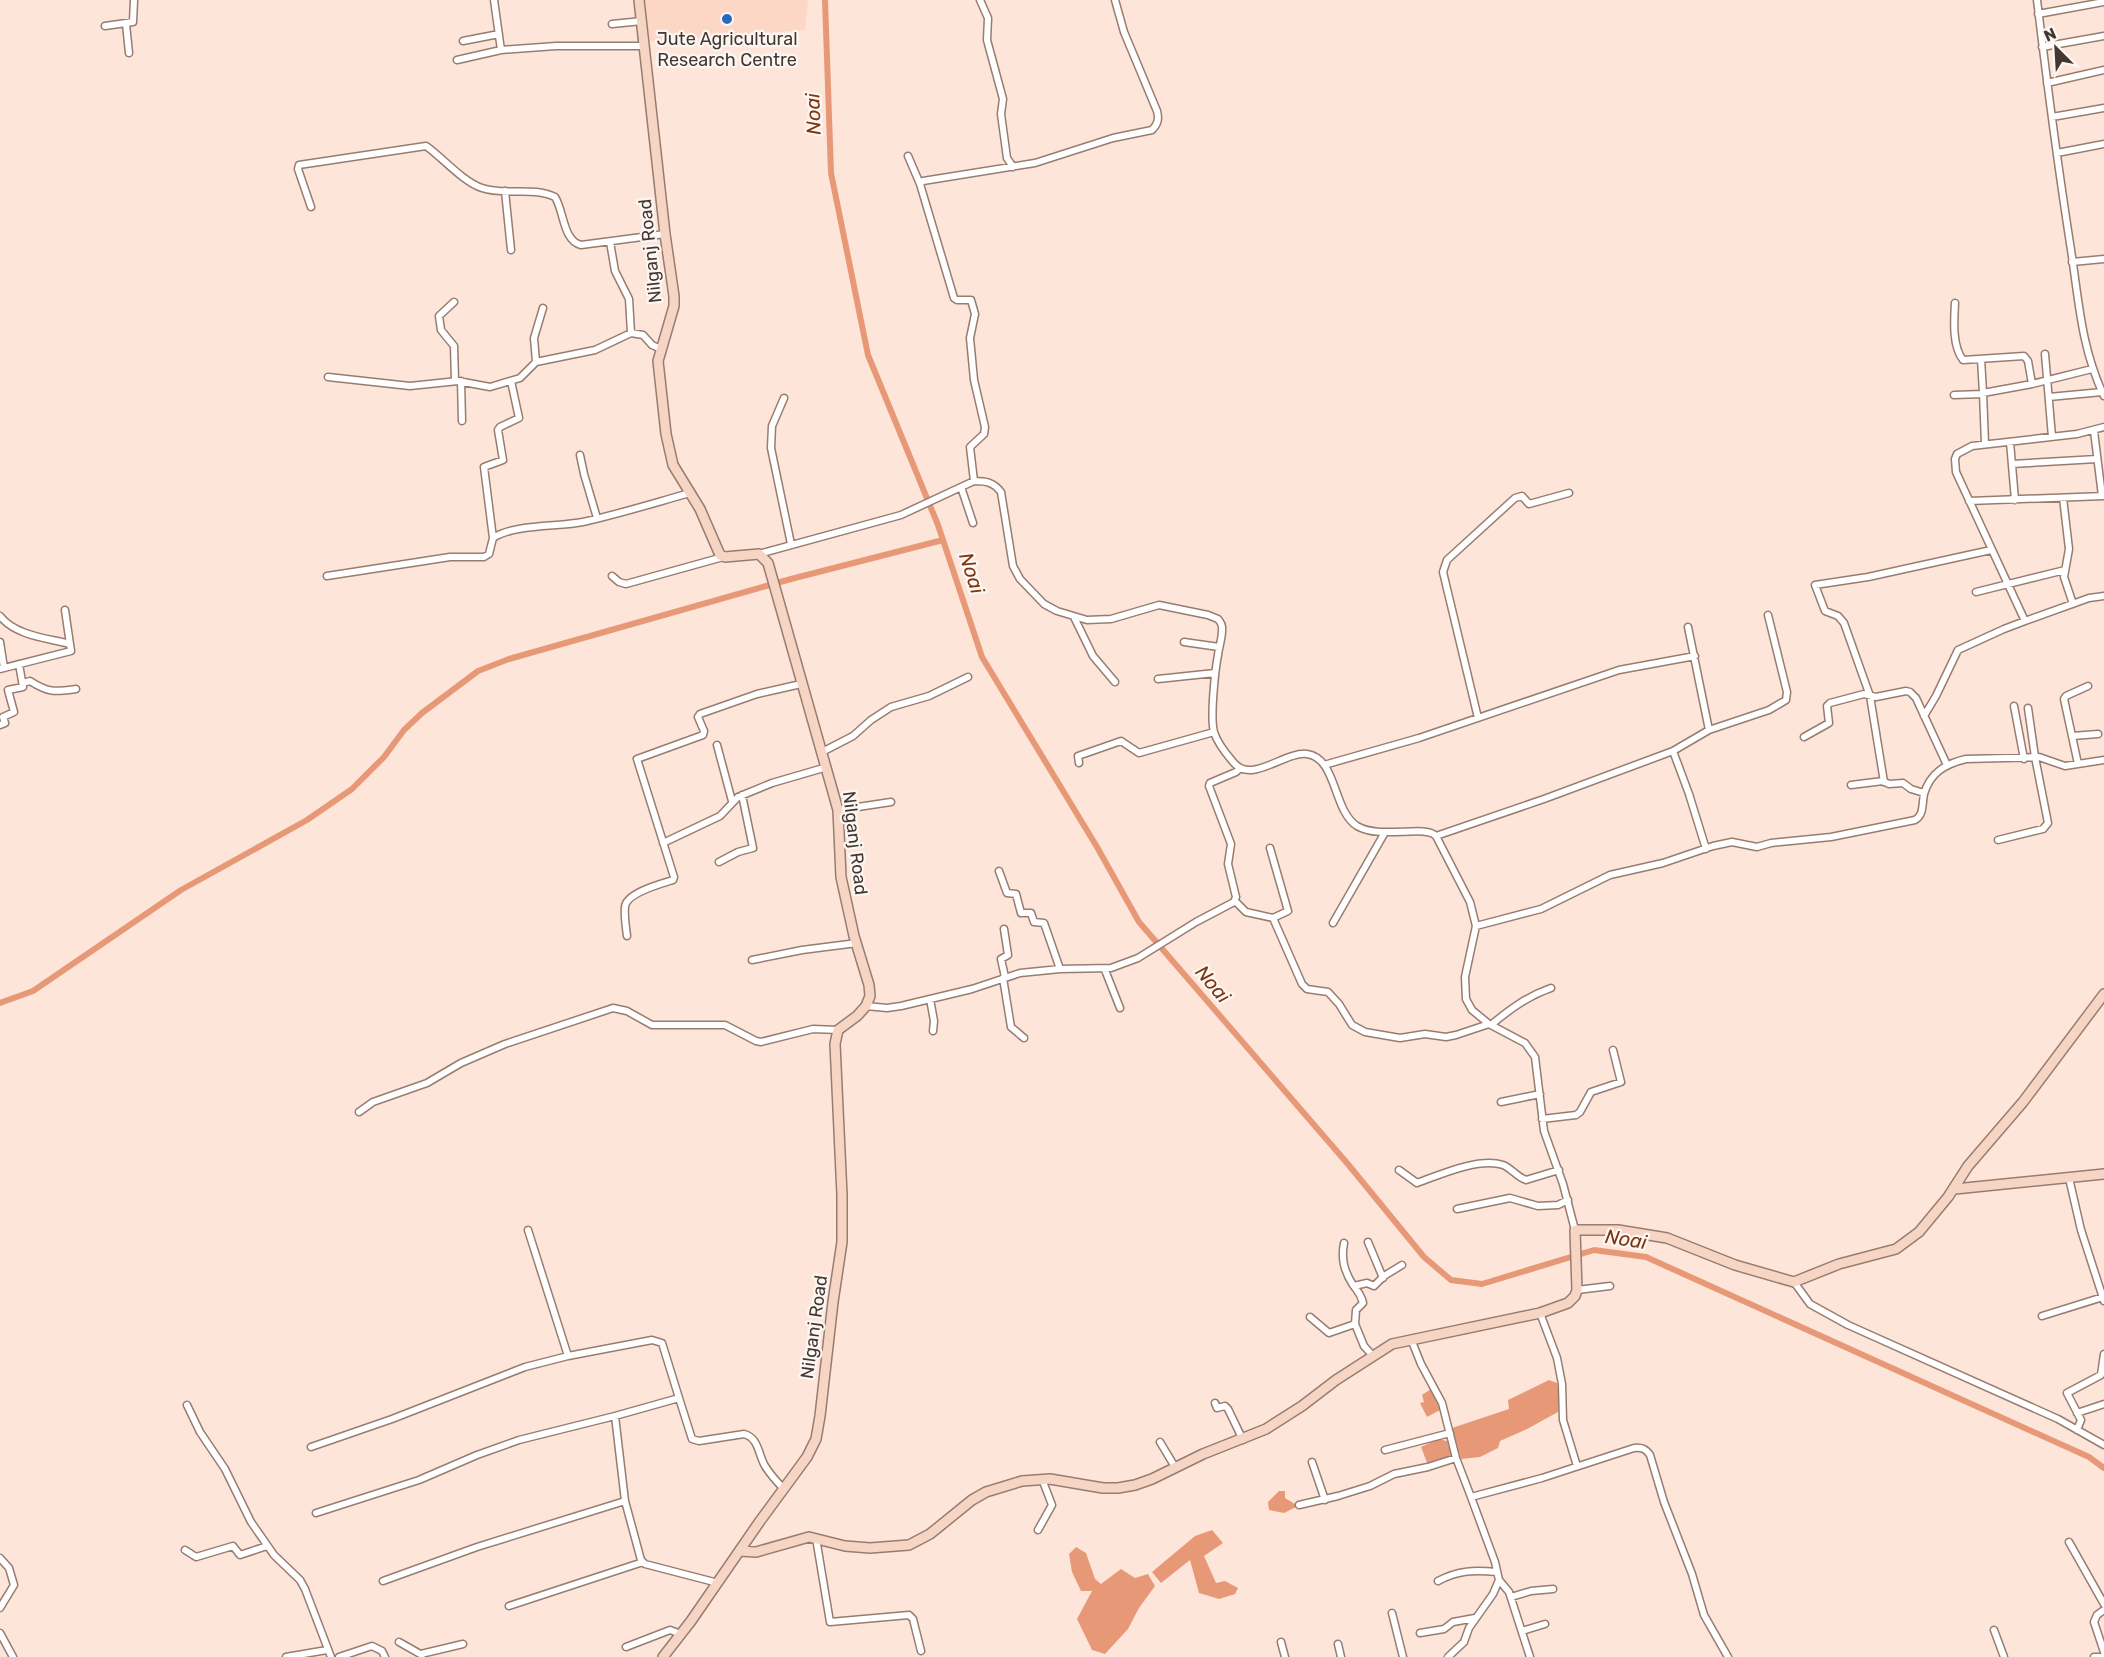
<svg xmlns="http://www.w3.org/2000/svg" width="2104" height="1657" viewBox="0 0 2104 1657" font-family="Rubik,sans-serif">
	<style>
		.built { fill: #fdd7c6 }
		.water { fill: #e79977 }
		.lines { fill: none; stroke-linecap: round; stroke-linejoin: round }
		.canal { stroke: #e79977; stroke-width: 6 }
		.street-casing { stroke: #987c70; stroke-width: 9 }
		.secondary-casing { stroke: #987c70; stroke-width: 12 }
		.street { stroke: #fff; stroke-width: 6 }
		.secondary { stroke: #f6d5c5; stroke-width: 9 }
		.poi-dot { fill: #266cbd; stroke: #fdf7f4; stroke-width: 2 }
		.labels { text-anchor: middle; stroke-width: 4.5; stroke-linejoin: round; paint-order: stroke }
		.poi-label { font-size: 18px; fill: #433732; stroke: #fdf7f4 }
		.street-label { font-size: 18px; fill: #433732; stroke: #fdf7f4 }
		.water-label { font-size: 20px; font-style: italic; fill: #7c3612; stroke: #fdf7f4 }
	</style>
	<rect width="100%" height="100%" fill="#fee5da"/>
	<path class="built" d="M 645,0 L 808,0 L 805,30 L 650,41 Z"/>
	<path class="water" d="M 1549,1380 L 1557,1383 L 1560,1395 L 1558,1412 L 1527,1429 L 1500,1441 L 1498,1448 L 1480,1457 L 1461,1459 L 1452,1428 L 1509,1409 L 1508,1400 Z
		M 1431,1389 L 1440,1410 L 1427,1417 L 1420,1403 L 1424,1402 L 1422,1395 Z
		M 1438,1439 L 1447,1441 L 1452,1456 L 1428,1465 L 1421,1447 Z
		M 1279,1491 L 1285,1491 L 1285,1498 L 1298,1506 L 1284,1513 L 1269,1510 L 1268,1502 Z
		M 1212,1530 L 1223,1543 L 1204,1556 L 1216,1583 L 1225,1581 L 1238,1588 L 1235,1594 L 1219,1599 L 1199,1593 L 1190,1560 L 1161,1583 L 1152,1572 L 1195,1536 Z
		M 1076,1547 L 1086,1553 L 1095,1579 L 1101,1584 L 1121,1569 L 1135,1578 L 1148,1574 L 1155,1586 L 1139,1608 L 1128,1629 L 1105,1654 L 1092,1650 L 1077,1619 L 1092,1591 L 1081,1591 L 1072,1572 L 1069,1554 Z"/>
	<g class="lines">
		<path class="canal" d="M 825,0 L 831,173 L 868,355 L 938,525 L 982,657 L 1097,847 L 1139,922 L 1347,1163 L 1424,1257 L 1451,1280 L 1482,1284 L 1594,1250 L 1646,1257 L 2089,1457 L 2104,1468
			M 0,1003 L 33,991 L 181,890 L 307,820 L 352,789 L 384,757 L 404,730 L 422,713 L 478,671 L 509,659 L 791,579 L 943,540"/>
		<g class="street-casing">
			<path id="street" d="M 494,0 L 501,50 L 556,46 L 645,46
				M 980,0 L 988,18 L 987,40 L 1003,99 L 1001,114 L 1007,158 L 1013,167
				M 2037,0 C 2047,83 2058,167 2071,250 C 2079,302 2081,347 2104,396
				M 2038,14 L 2104,2
				M 126,24 L 129,53
				M 612,24 L 642,21
				M 105,26 L 133,22 L 134,0
				M 463,41 L 499,34
				M 2042,47 L 2104,36
				M 457,60 L 501,50
				M 2047,83 L 2104,70
				M 2052,117 L 2104,108
				M 2057,153 L 2104,144
				M 908,156 L 920,184
				M 505,191 L 511,250
				M 311,207 L 298,169 L 299,165 L 426,146 C 442,157 463,182 482,188 C 505,196 533,186 555,197 C 564,211 563,241 581,245 L 665,234
				M 610,242 L 615,271 L 629,299 L 631,333
				M 2072,262 L 2104,259
				M 454,302 L 439,316 L 441,330 L 454,346 L 455,381
				M 1955,303 C 1954,320 1952,346 1963,360 L 2024,356 L 2028,361 L 2032,384 L 2092,369
				M 2045,354 L 2052,437
				M 1981,359 L 1983,393 L 2032,384
				M 536,362 L 534,338 L 543,308
				M 328,377 L 410,386 L 458,381 L 490,387 L 520,378 L 536,362 L 595,350 L 631,333 L 643,335 L 652,345 L 661,349
				M 461,381 L 462,421
				M 1983,392 L 1985,444
				M 1954,395 L 1983,394
				M 2049,397 L 2102,392
				M 784,398 L 772,426 L 771,448 L 791,544
				M 2104,427 L 2077,434 L 1972,446 L 1957,454 L 1955,459 L 1956,472 L 2025,621 L 2089,598 L 2104,596
				M 2094,431 L 2102,496
				M 2010,442 L 2015,500
				M 580,455 L 584,474 L 597,518
				M 2012,464 L 2097,459
				M 974,481 L 970,447 L 984,434 L 985,427 L 974,380 L 970,338 L 975,314 L 971,300 L 957,300 L 954,298 L 920,184 L 923,181 L 1035,163 L 1113,138 L 1152,130 C 1158,124 1159,119 1157,111 L 1124,32 L 1115,0
				M 961,487 L 973,523
				M 2063,498 L 2069,549 L 2064,577 L 2073,604
				M 1969,501 L 2104,496
				M 493,538 L 484,467 L 503,460 L 498,430 L 500,427 L 519,418 L 511,381
				M 759,554 L 901,515 L 974,481 C 986,481 993,482 1001,492 L 1013,566 L 1020,579 L 1044,604 L 1057,611 L 1087,620 L 1111,619 L 1159,605 L 1208,615 L 1218,619 C 1220,622 1222,623 1222,627 C 1223,636 1219,646 1218,655 C 1215,670 1210,718 1214,732 C 1217,742 1227,755 1234,763 C 1252,784 1285,751 1307,754 C 1337,758 1333,811 1357,826 C 1381,840 1425,824 1436,836 L 1470,902 L 1476,926 L 1465,977 L 1466,999 L 1472,1010 L 1489,1024 L 1525,1043 L 1535,1057 L 1544,1131 L 1563,1184 L 1575,1230
				M 327,576 L 450,557 L 484,557 L 489,554 L 493,538 C 514,524 558,527 583,522 C 619,514 654,503 690,493
				M 612,576 L 619,582 L 626,584 L 723,557
				M 1976,592 L 2065,570
				M 0,616 C 16,636 47,638 70,644
				M 1074,617 L 1093,656 L 1115,682
				M 1688,627 L 1709,730
				M 0,642 L 4,668
				M 1184,642 L 1219,647
				M 0,669 L 71,651 L 65,610
				M 1158,679 L 1215,673
				M 23,683 L 30,681 C 49,693 54,692 76,689
				M 2014,706 L 2024,759
				M 1924,716 L 1936,696 L 1958,650 L 2004,629 L 2025,621
				M 1478,718 L 1443,572 L 1447,560 L 1515,498 L 1522,496 L 1529,504 L 1569,493
				M 0,725 L 5,723 L 3,717 L 14,712 L 8,690 L 23,687 L 19,664
				M 2072,736 L 2098,734
				M 1804,737 L 1829,723 L 1827,706 L 1830,703 L 1864,694 L 1876,697 L 1906,691 L 1910,692 L 1916,698 L 1947,765
				M 717,745 L 732,801
				M 1673,751 L 1709,730 L 1769,710 L 1786,700 L 1787,692 L 1768,615
				M 822,752 L 853,736 L 871,720 L 891,707 L 929,696 L 968,677
				M 1079,763 L 1078,756 L 1121,741 L 1139,753 L 1214,732
				M 2078,764 L 2064,699 L 2066,696 L 2088,686
				M 1324,765 L 1419,738 L 1619,670 L 1695,656
				M 1884,782 L 1870,696 L 1844,623 L 1838,616 L 1825,611 L 1815,585 L 1868,577 L 1991,550
				M 1851,785 L 1883,781 L 1889,784 L 1903,783 L 1911,789 L 1924,793
				M 838,810 L 891,802
				M 1436,836 L 1544,799 L 1673,751 L 1689,794 L 1706,849
				M 1998,840 L 2043,829 L 2048,823 L 2035,757 L 2028,708
				M 663,843 L 720,816 L 738,797 L 772,783 L 827,767
				M 1270,848 L 1288,911 L 1273,918
				M 719,862 L 738,852 L 753,848 L 742,795
				M 999,871 L 1007,893 L 1016,894 L 1021,913 L 1031,913 L 1034,922 L 1044,923 L 1060,969
				M 1235,901 L 1246,912 L 1273,918 L 1302,984 L 1307,989 L 1328,992 L 1339,1004 L 1352,1025 L 1365,1032 L 1400,1038 L 1425,1034 L 1446,1037 L 1456,1035 L 1489,1024
				M 1333,923 L 1384,834
				M 1476,926 L 1541,909 L 1610,875 L 1663,863 L 1713,846 L 1732,842 L 1757,847 L 1771,843 L 1831,837 L 1915,820 C 1924,815 1922,804 1924,794 C 1930,773 1945,764 1966,759 L 2039,757 L 2065,766 L 2104,760
				M 1004,929 L 1008,955 L 1001,959 L 1005,977
				M 627,936 C 626,927 624,916 625,907 C 626,893 660,884 673,880 L 674,877 L 637,759 L 703,735 L 704,731 L 698,717 L 700,714 L 757,694 L 801,684
				M 752,960 L 802,950 L 857,943
				M 1105,970 L 1120,1008
				M 1003,978 L 1011,1027 L 1024,1038
				M 930,999 L 934,1021 L 933,1031
				M 866,1006 L 887,1008 L 901,1006 L 972,989 L 1020,973 L 1060,969 L 1111,968 L 1138,958 L 1196,922 L 1234,902 L 1236,897 L 1228,864 L 1231,844 L 1209,786 L 1210,783 L 1236,772 L 1240,768
				M 1491,1025 C 1510,1009 1528,996 1551,988
				M 1501,1102 L 1540,1094
				M 359,1112 L 373,1102 L 427,1083 L 461,1063 L 505,1044 L 613,1008 L 627,1011 L 652,1025 L 725,1025 L 756,1041 L 761,1042 L 813,1029 L 838,1030
				M 1542,1119 L 1576,1115 L 1580,1112 L 1591,1092 L 1621,1082 L 1613,1050
				M 1399,1170 L 1417,1183 C 1439,1175 1479,1157 1503,1165 C 1511,1168 1517,1177 1526,1180 L 1559,1170
				M 2069,1178 L 2081,1230 L 2104,1301
				M 1457,1209 L 1510,1198 L 1538,1206 L 1558,1205 L 1568,1200
				M 528,1230 L 568,1356
				M 1368,1242 L 1383,1278
				M 1344,1243 C 1341,1259 1344,1271 1353,1285 C 1358,1292 1361,1294 1363,1303 L 1356,1310 L 1355,1324
				M 1794,1282 L 1810,1304 L 1848,1325 L 2058,1419 L 2104,1445
				M 1354,1286 L 1367,1283 L 1374,1286 L 1384,1276 L 1402,1265
				M 1577,1290 L 1610,1286
				M 1540,1313 L 1557,1358 L 1562,1384 L 1563,1420 L 1577,1466
				M 2042,1316 L 2103,1297
				M 1310,1317 L 1329,1333 L 1355,1324 L 1364,1346 L 1373,1356
				M 1411,1339 L 1421,1364 L 1442,1403 L 1456,1458 L 1471,1497 L 1542,1478 L 1634,1448 C 1642,1447 1646,1449 1650,1455 L 1664,1502 L 1692,1574 L 1704,1615 L 1728,1657
				M 1215,1403 L 1217,1408 L 1225,1406 L 1228,1409 L 1243,1440
				M 187,1405 L 200,1432 L 225,1469 L 251,1522 L 274,1555 L 300,1580 L 305,1589 L 331,1657
				M 2077,1413 L 2104,1404
				M 2077,1430 L 2081,1420 L 2067,1393 L 2101,1375 L 2104,1354
				M 1160,1442 L 1175,1467
				M 311,1447 L 392,1419 L 525,1367 L 568,1356 L 652,1340 L 662,1343 L 679,1398
				M 1385,1450 L 1450,1433
				M 1312,1462 L 1325,1500
				M 1299,1505 L 1338,1496 L 1370,1486 L 1394,1474 L 1428,1467 L 1456,1458
				M 316,1513 L 419,1480 L 477,1455 L 519,1440 L 615,1416
				M 1038,1530 L 1052,1505 L 1042,1479
				M 816,1538 L 830,1622 L 909,1615 L 913,1619 L 921,1651
				M 2069,1542 L 2104,1604
				M 185,1550 L 196,1557 L 233,1546 L 240,1555 L 267,1546
				M 0,1558 L 9,1568 L 14,1585 L 0,1608
				M 1499,1580 L 1509,1592 L 1530,1657
				M 383,1581 L 477,1547 L 625,1501
				M 1438,1581 C 1459,1570 1474,1570 1497,1572
				M 718,1583 L 645,1564 L 641,1560 L 625,1501 L 615,1416 L 679,1398 L 692,1439 L 699,1441 L 744,1434 C 759,1438 758,1454 765,1466 C 770,1474 777,1482 784,1489
				M 1511,1597 L 1531,1591 L 1553,1589
				M 509,1606 L 643,1562
				M 2104,1610 L 2097,1615 L 2094,1622 L 2104,1652
				M 1392,1613 L 1403,1657
				M 1994,1630 L 2004,1657
				M 1522,1631 L 1545,1624
				M 0,1633 L 13,1657
				M 1420,1633 L 1444,1629 L 1453,1622 L 1475,1618
				M 399,1642 L 422,1655
				M 1281,1642 L 1285,1657
				M 1338,1644 L 1341,1657
				M 626,1647 L 670,1630 L 681,1634
				M 421,1654 L 463,1644
				M 286,1657 L 327,1650
				M 339,1657 L 372,1646 L 382,1651 L 385,1657
				M 1448,1657 L 1464,1642 L 1469,1628 L 1493,1594 L 1499,1580 L 1495,1562 L 1471,1497
				M 2094,1657 L 2104,1657"/>
		</g>
		<g class="secondary-casing">
			<path id="secondary" d="M 639,0 L 665,234 L 674,296 L 674,306 L 658,361 L 666,434 L 673,465 L 700,509 L 720,555 L 725,557 L 759,554 L 768,563 L 838,810 L 841,877 L 854,936 L 869,985 L 870,996 L 866,1006 L 857,1016 L 838,1030 L 835,1044 L 842,1195 L 842,1242 L 833,1302 L 820,1416 L 816,1439 L 807,1457 L 760,1521 L 691,1621 L 663,1657
				M 1955,1189 L 2104,1174
				M 740,1551 L 756,1552 L 809,1537 L 845,1546 L 870,1548 L 909,1545 L 930,1534 L 972,1500 L 986,1492 L 1022,1481 L 1050,1479 L 1103,1488 L 1118,1488 L 1135,1485 L 1152,1479 L 1203,1454 L 1266,1429 L 1302,1406 L 1336,1380 L 1392,1344 L 1540,1313 L 1568,1303 L 1575,1296 L 1577,1290 L 1575,1230 L 1618,1230 L 1667,1238 L 1735,1265 L 1794,1282 L 1839,1264 L 1896,1249 L 1919,1232 L 1948,1197 L 1968,1166 L 2023,1102 L 2104,994"/>
		</g>
		<use href="#street" class="street"/>
		<use href="#secondary" class="secondary"/>
	</g>
	<circle class="poi-dot" cx="727" cy="19" r="6"/>
	<g class="labels">
		<g class="poi-label">
			<text x="727" y="45">Jute Agricultural<tspan x="727" dy="21">Research Centre</tspan></text>
		</g>
		<g class="street-label">
			<text transform="translate(650 251) rotate(-96)" y="6">Nilganj Road</text>
			<text transform="translate(855 843) rotate(83)" y="6">Nilganj Road</text>
			<text transform="translate(814 1327) rotate(-82)" y="6">Nilganj Road</text>
		</g>
		<g class="water-label">
			<text transform="translate(813 114) rotate(-92)" y="7">Noai</text>
			<text transform="translate(972 573) rotate(72)" y="7">Noai</text>
			<text transform="translate(1213 984) rotate(50)" y="7">Noai</text>
			<text transform="translate(1626 1239) rotate(9)" y="7">Noai</text>
		</g>
	</g>
	<g transform="translate(2056 48) rotate(336)" stroke="#fdf7f4" stroke-width="4.5" paint-order="stroke">
	<path d="M0-4.5L10 22L0 15L-10 22Z" fill="#433732"/>
	<text y="-9" font-size="16" font-weight="bold" text-anchor="middle" fill="#433732">N</text>
	</g>
</svg>
